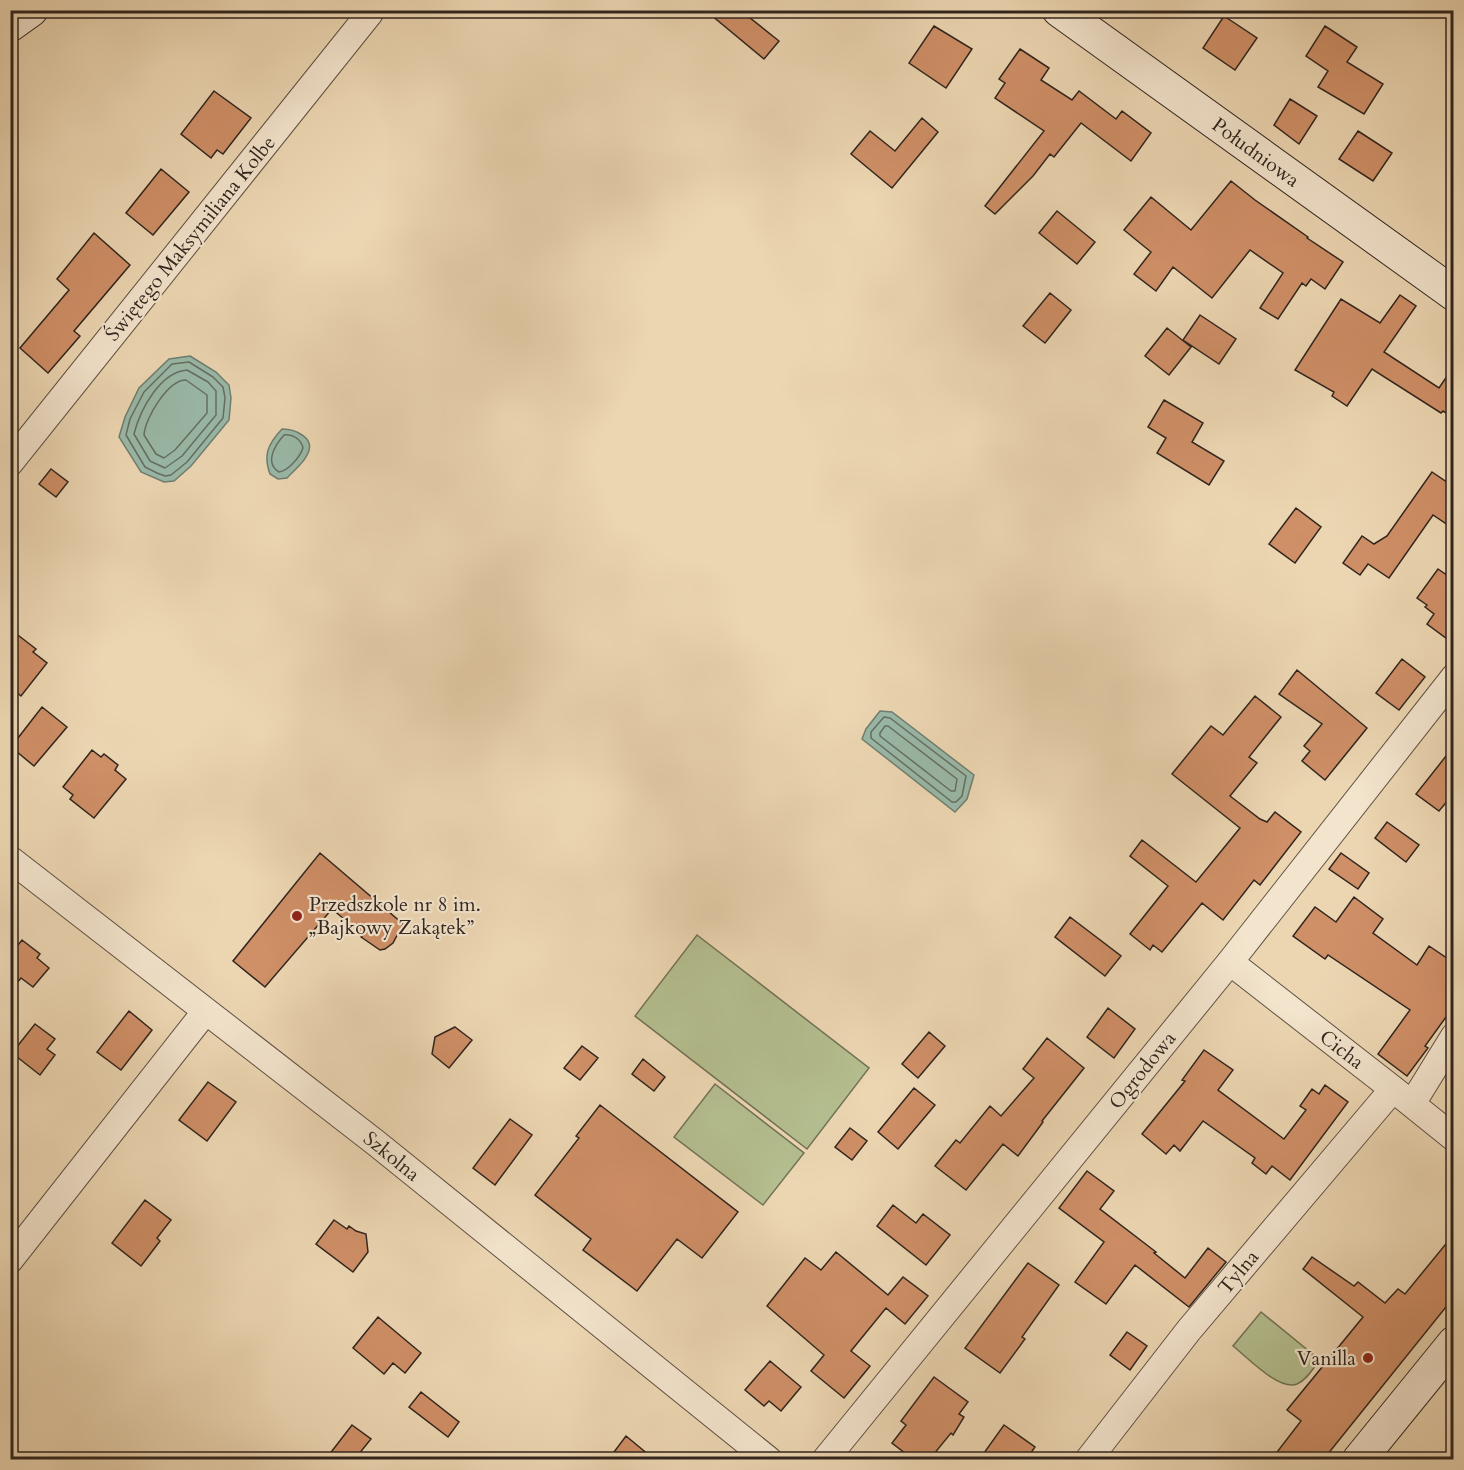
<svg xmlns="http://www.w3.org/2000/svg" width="1464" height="1470" viewBox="0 0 1464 1470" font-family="Cardo,serif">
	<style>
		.green { fill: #b4be8f; stroke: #727256; stroke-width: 1.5 }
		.water { fill: #99b9a8; stroke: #6f7e71; stroke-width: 1.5 }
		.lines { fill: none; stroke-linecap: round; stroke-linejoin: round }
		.shore { stroke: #646f63; stroke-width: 1.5 }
		.building { fill: #cf8f67; stroke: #30251e; stroke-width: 1.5 }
		.street-casing { stroke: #5f5143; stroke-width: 28 }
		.secondary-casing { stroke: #30251e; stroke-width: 35 }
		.street { stroke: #f3e4cd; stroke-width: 26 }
		.secondary { stroke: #f3e4cd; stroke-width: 33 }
		.poi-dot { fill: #8f2418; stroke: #f3e4cd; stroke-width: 2 }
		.labels { text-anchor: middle; stroke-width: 4.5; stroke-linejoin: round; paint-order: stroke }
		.street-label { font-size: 20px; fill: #30251e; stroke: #f3e4cd }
		.poi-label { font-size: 20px; fill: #30251e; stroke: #f3e4cd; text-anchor: start }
	</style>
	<rect width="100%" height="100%" fill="#ecd6b2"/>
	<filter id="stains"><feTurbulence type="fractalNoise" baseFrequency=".00333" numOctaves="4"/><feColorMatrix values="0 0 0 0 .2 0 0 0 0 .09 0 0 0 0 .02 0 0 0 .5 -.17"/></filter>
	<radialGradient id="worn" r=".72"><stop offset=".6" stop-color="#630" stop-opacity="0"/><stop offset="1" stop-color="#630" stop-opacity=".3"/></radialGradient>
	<path class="green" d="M 697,935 L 869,1068 L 807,1149 L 635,1016 Z
		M 715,1084 L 804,1153 L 763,1205 L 674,1137 Z
		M 1261,1312 L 1320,1360 C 1313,1368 1307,1380 1297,1384 C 1279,1391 1247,1357 1233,1346 Z"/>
	<path class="water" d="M 190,356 L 216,372 L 229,385 L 231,398 L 229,420 L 191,466 L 174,481 L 164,482 L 141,472 L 119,437 L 125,417 L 139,388 L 169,359 Z
		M 282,429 C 295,429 317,438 307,455 C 303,464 293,471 287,478 L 278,479 L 270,474 C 263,455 268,444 282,429 Z
		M 880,711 L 892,712 L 974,775 L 967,799 L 955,812 L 862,739 L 866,729 Z"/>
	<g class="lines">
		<path class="shore" d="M 189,362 L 213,377 L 223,387 L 225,398 L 223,418 L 187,462 L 171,475 L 165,476 L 157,473 L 145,467 L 126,435 L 130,419 L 144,392 L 172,364 Z
			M 187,370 L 208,382 L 216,391 L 216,415 L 182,456 L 165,468 L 150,461 L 134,434 C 140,410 160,372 187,370 Z
			M 186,380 L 207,395 L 207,413 L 175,450 L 164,458 L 156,454 L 144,435 C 145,418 168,380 186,380 Z
			M 284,435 C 293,434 301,439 303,448 C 300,457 288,471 279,472 C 264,463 275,445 284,435 Z
			M 884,717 L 890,718 L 966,776 L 962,796 L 956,802 L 952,802 L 871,738 L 871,732 Z
			M 885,726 L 888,726 L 957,779 L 955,791 L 951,791 L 880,736 L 880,733 Z"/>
	</g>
	<path class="building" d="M 705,10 L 740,10 L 779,41 L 764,59 Z
		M 1224,16 L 1257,38 L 1235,70 L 1203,48 Z
		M 934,26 L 972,49 L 946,88 L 909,63 Z
		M 1325,26 L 1357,47 L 1347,62 L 1383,84 L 1364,114 L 1318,87 L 1328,71 L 1306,56 Z
		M 1020,49 L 1049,68 L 1041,80 L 1072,100 L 1079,91 L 1116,119 L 1122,111 L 1151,133 L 1131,161 L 1081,123 L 1054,157 L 1050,154 L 1033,176 L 995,214 L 985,206 L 1044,131 L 995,98 L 1005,83 L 999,79 Z
		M 214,91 L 251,118 L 223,154 L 217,150 L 211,158 L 181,134 Z
		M 1290,99 L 1317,116 L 1299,144 L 1274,125 Z
		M 922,118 L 938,132 L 892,188 L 851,154 L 870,131 L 895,151 Z
		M 1358,131 L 1392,153 L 1373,181 L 1339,159 Z
		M 161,169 L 189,192 L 153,235 L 126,213 Z
		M 1231,181 L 1255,200 L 1308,237 L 1307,238 L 1343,262 L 1325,289 L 1311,279 L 1306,286 L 1302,283 L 1278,319 L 1260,308 L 1283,273 L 1250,250 L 1212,298 L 1173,267 L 1156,291 L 1134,274 L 1151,252 L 1124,230 L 1151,197 L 1191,230 Z
		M 1057,211 L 1095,242 L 1077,264 L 1039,233 Z
		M 94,233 L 130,265 L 74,331 L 80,336 L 48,373 L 20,348 L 69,290 L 57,279 Z
		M 1050,293 L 1071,310 L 1045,343 L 1023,326 Z
		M 1400,295 L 1416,306 L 1384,352 L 1439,388 L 1454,366 L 1454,418 L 1443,411 L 1441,413 L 1372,369 L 1347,406 L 1332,396 L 1334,392 L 1295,370 L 1341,299 L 1380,323 Z
		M 1200,315 L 1236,339 L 1219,364 L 1183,340 Z
		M 1167,328 L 1191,347 L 1169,375 L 1145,356 Z
		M 1164,400 L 1203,423 L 1192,442 L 1224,461 L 1209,485 L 1157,453 L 1166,438 L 1148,427 Z
		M 51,469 L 68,482 L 56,497 L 39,484 Z
		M 1432,472 L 1454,487 L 1454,529 L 1433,515 L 1389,578 L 1368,564 L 1360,575 L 1343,563 L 1362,536 L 1374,544 L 1387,536 Z
		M 1296,508 L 1321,527 L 1295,563 L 1269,544 Z
		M 1438,569 L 1454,580 L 1454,644 L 1427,624 L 1434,614 L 1425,607 L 1427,605 L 1417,598 Z
		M 10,629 L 36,649 L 33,652 L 47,663 L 21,696 L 10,687 Z
		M 1402,659 L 1425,677 L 1399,710 L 1376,693 Z
		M 1297,670 L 1367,728 L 1325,780 L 1302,761 L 1310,751 L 1304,746 L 1322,724 L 1279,694 Z
		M 1255,696 L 1281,717 L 1249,757 L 1257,763 L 1230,796 L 1260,819 L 1267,822 L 1275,812 L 1301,832 L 1260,885 L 1254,880 L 1223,920 L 1202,903 L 1162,952 L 1153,945 L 1150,950 L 1130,934 L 1168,886 L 1130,856 L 1142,840 L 1196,882 L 1240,828 L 1172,774 L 1211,726 L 1223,735 Z
		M 42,707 L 67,727 L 34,766 L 11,747 Z
		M 1454,746 L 1454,793 L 1439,811 L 1416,794 Z
		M 92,750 L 101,757 L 104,754 L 118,765 L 115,770 L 126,779 L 94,818 L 70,799 L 73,795 L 63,787 Z
		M 1387,822 L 1419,845 L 1406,862 L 1375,838 Z
		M 320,853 L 403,924 L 393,943 L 385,949 L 380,950 L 361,937 L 363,935 L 332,909 L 265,987 L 233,961 Z
		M 1341,853 L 1369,873 L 1358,889 L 1329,869 Z
		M 1354,897 L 1383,919 L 1373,933 L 1417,965 L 1429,946 L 1454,963 L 1454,1006 L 1425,1046 L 1428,1048 L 1407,1076 L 1378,1054 L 1410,1010 L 1328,955 L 1325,959 L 1293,936 L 1315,907 L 1336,922 Z
		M 1070,917 L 1121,956 L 1105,976 L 1055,937 Z
		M 22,940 L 40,954 L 37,958 L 49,968 L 33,987 L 21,978 L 10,991 L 10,955 Z
		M 1108,1008 L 1135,1029 L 1114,1058 L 1087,1037 Z
		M 129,1011 L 152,1030 L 121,1070 L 97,1052 Z
		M 35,1024 L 55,1039 L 47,1049 L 55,1055 L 40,1075 L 12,1053 Z
		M 455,1027 L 472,1040 L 449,1068 L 432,1054 L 435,1037 Z
		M 929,1032 L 945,1046 L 918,1078 L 902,1064 Z
		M 1047,1038 L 1084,1068 L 1042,1121 L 1043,1122 L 1018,1156 L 1003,1144 L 966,1190 L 935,1166 L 956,1140 L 960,1143 L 990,1106 L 1001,1116 L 1034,1078 L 1023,1069 Z
		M 582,1046 L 598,1058 L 580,1080 L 564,1068 Z
		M 1204,1050 L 1233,1070 L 1218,1090 L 1284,1139 L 1306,1110 L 1300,1106 L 1312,1089 L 1319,1094 L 1325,1085 L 1348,1102 L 1290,1180 L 1272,1166 L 1266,1174 L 1252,1163 L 1255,1158 L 1203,1121 L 1180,1151 L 1174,1145 L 1166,1154 L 1142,1134 L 1185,1081 L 1182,1080 Z
		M 643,1059 L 665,1077 L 654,1091 L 632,1074 Z
		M 208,1082 L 236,1102 L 207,1141 L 179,1120 Z
		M 914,1088 L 935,1105 L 898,1149 L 878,1132 Z
		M 600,1105 L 738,1212 L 702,1258 L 677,1239 L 637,1291 L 583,1250 L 591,1239 L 535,1195 L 579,1138 L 576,1136 Z
		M 510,1119 L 532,1135 L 495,1185 L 473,1168 Z
		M 850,1128 L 867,1141 L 852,1160 L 835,1147 Z
		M 1087,1171 L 1114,1191 L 1100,1209 L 1156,1252 L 1154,1253 L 1185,1278 L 1208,1248 L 1226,1262 L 1189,1307 L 1135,1265 L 1106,1304 L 1075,1282 L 1104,1242 L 1059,1208 Z
		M 145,1200 L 171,1220 L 157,1238 L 160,1241 L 141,1266 L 112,1243 Z
		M 893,1205 L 916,1223 L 923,1214 L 950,1235 L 926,1265 L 877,1226 Z
		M 334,1220 L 347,1229 L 349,1226 L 356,1231 L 366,1234 L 368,1252 L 353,1272 L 316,1244 Z
		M 1454,1234 L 1454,1297 L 1323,1460 L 1271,1460 L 1301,1421 L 1287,1410 L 1363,1317 L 1303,1269 L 1312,1257 L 1354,1286 L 1358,1282 L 1385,1303 L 1398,1289 L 1405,1294 Z
		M 836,1252 L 888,1295 L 903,1277 L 928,1296 L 905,1324 L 886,1308 L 851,1351 L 870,1366 L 844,1398 L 811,1371 L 824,1355 L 767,1306 L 805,1258 L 821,1270 Z
		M 1028,1263 L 1059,1285 L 1022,1337 L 1025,1339 L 1000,1373 L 965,1348 Z
		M 378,1317 L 421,1353 L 405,1373 L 393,1363 L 384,1374 L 353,1348 Z
		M 1127,1332 L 1147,1346 L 1130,1370 L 1110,1355 Z
		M 770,1361 L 801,1387 L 781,1411 L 769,1401 L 764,1406 L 745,1390 Z
		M 934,1377 L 968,1402 L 959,1414 L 964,1417 L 953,1435 L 951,1433 L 929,1460 L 914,1460 L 892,1443 L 906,1425 L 901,1421 Z
		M 421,1392 L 459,1422 L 448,1437 L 409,1407 Z
		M 352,1425 L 371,1439 L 354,1460 L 325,1460 Z
		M 1004,1425 L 1035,1447 L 1026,1460 L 979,1460 Z
		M 626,1436 L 655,1460 L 608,1460 Z"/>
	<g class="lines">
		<g class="street-casing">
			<path id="street" d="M 10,463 L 370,13
				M 10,859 L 376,1143 L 769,1460
				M 1230,962 L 1393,1089 L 1454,1138
				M 1412,1104 L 1454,1036
				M 10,1260 L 205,1012
				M 825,1460 L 1230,962 L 1454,677
				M 1088,1460 L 1189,1330 L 1393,1089"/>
		</g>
		<g class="secondary-casing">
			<path id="secondary" d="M 1059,10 L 1454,294
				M 10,25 L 31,10
				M 1359,1460 L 1454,1343"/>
		</g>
		<use href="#street" class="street"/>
		<use href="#secondary" class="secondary"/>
	</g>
	<g class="poi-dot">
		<circle cx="297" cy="916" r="6"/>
		<circle cx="1368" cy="1358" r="6"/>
	</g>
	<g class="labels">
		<g class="street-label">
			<text transform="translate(1256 152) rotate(36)" y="7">Południowa</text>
			<text transform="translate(190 238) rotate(-51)" y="7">Świętego Maksymiliana Kolbe</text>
			<text transform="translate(1342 1049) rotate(38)" y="7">Cicha</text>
			<text transform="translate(1142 1070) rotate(-51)" y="7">Ogrodowa</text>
			<text transform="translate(392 1156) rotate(39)" y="7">Szkolna</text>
			<text transform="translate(1238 1272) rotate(-50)" y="7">Tylna</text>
		</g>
		<g class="poi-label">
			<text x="309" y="911">Przedszkole nr 8 im.<tspan x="309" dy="23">„Bajkowy Zakątek”</tspan></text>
			<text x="1356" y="1365" text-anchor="end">Vanilla</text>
		</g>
	</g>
	<rect width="1464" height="1470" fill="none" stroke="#ecd6b2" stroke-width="36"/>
	<rect x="12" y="12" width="1440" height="1446" fill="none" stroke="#30251e" stroke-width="3"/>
	<rect x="18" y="18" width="1428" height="1434" fill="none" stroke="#30251e" stroke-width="1.5"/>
	<rect width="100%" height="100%" filter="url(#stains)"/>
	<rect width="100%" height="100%" fill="url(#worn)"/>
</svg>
